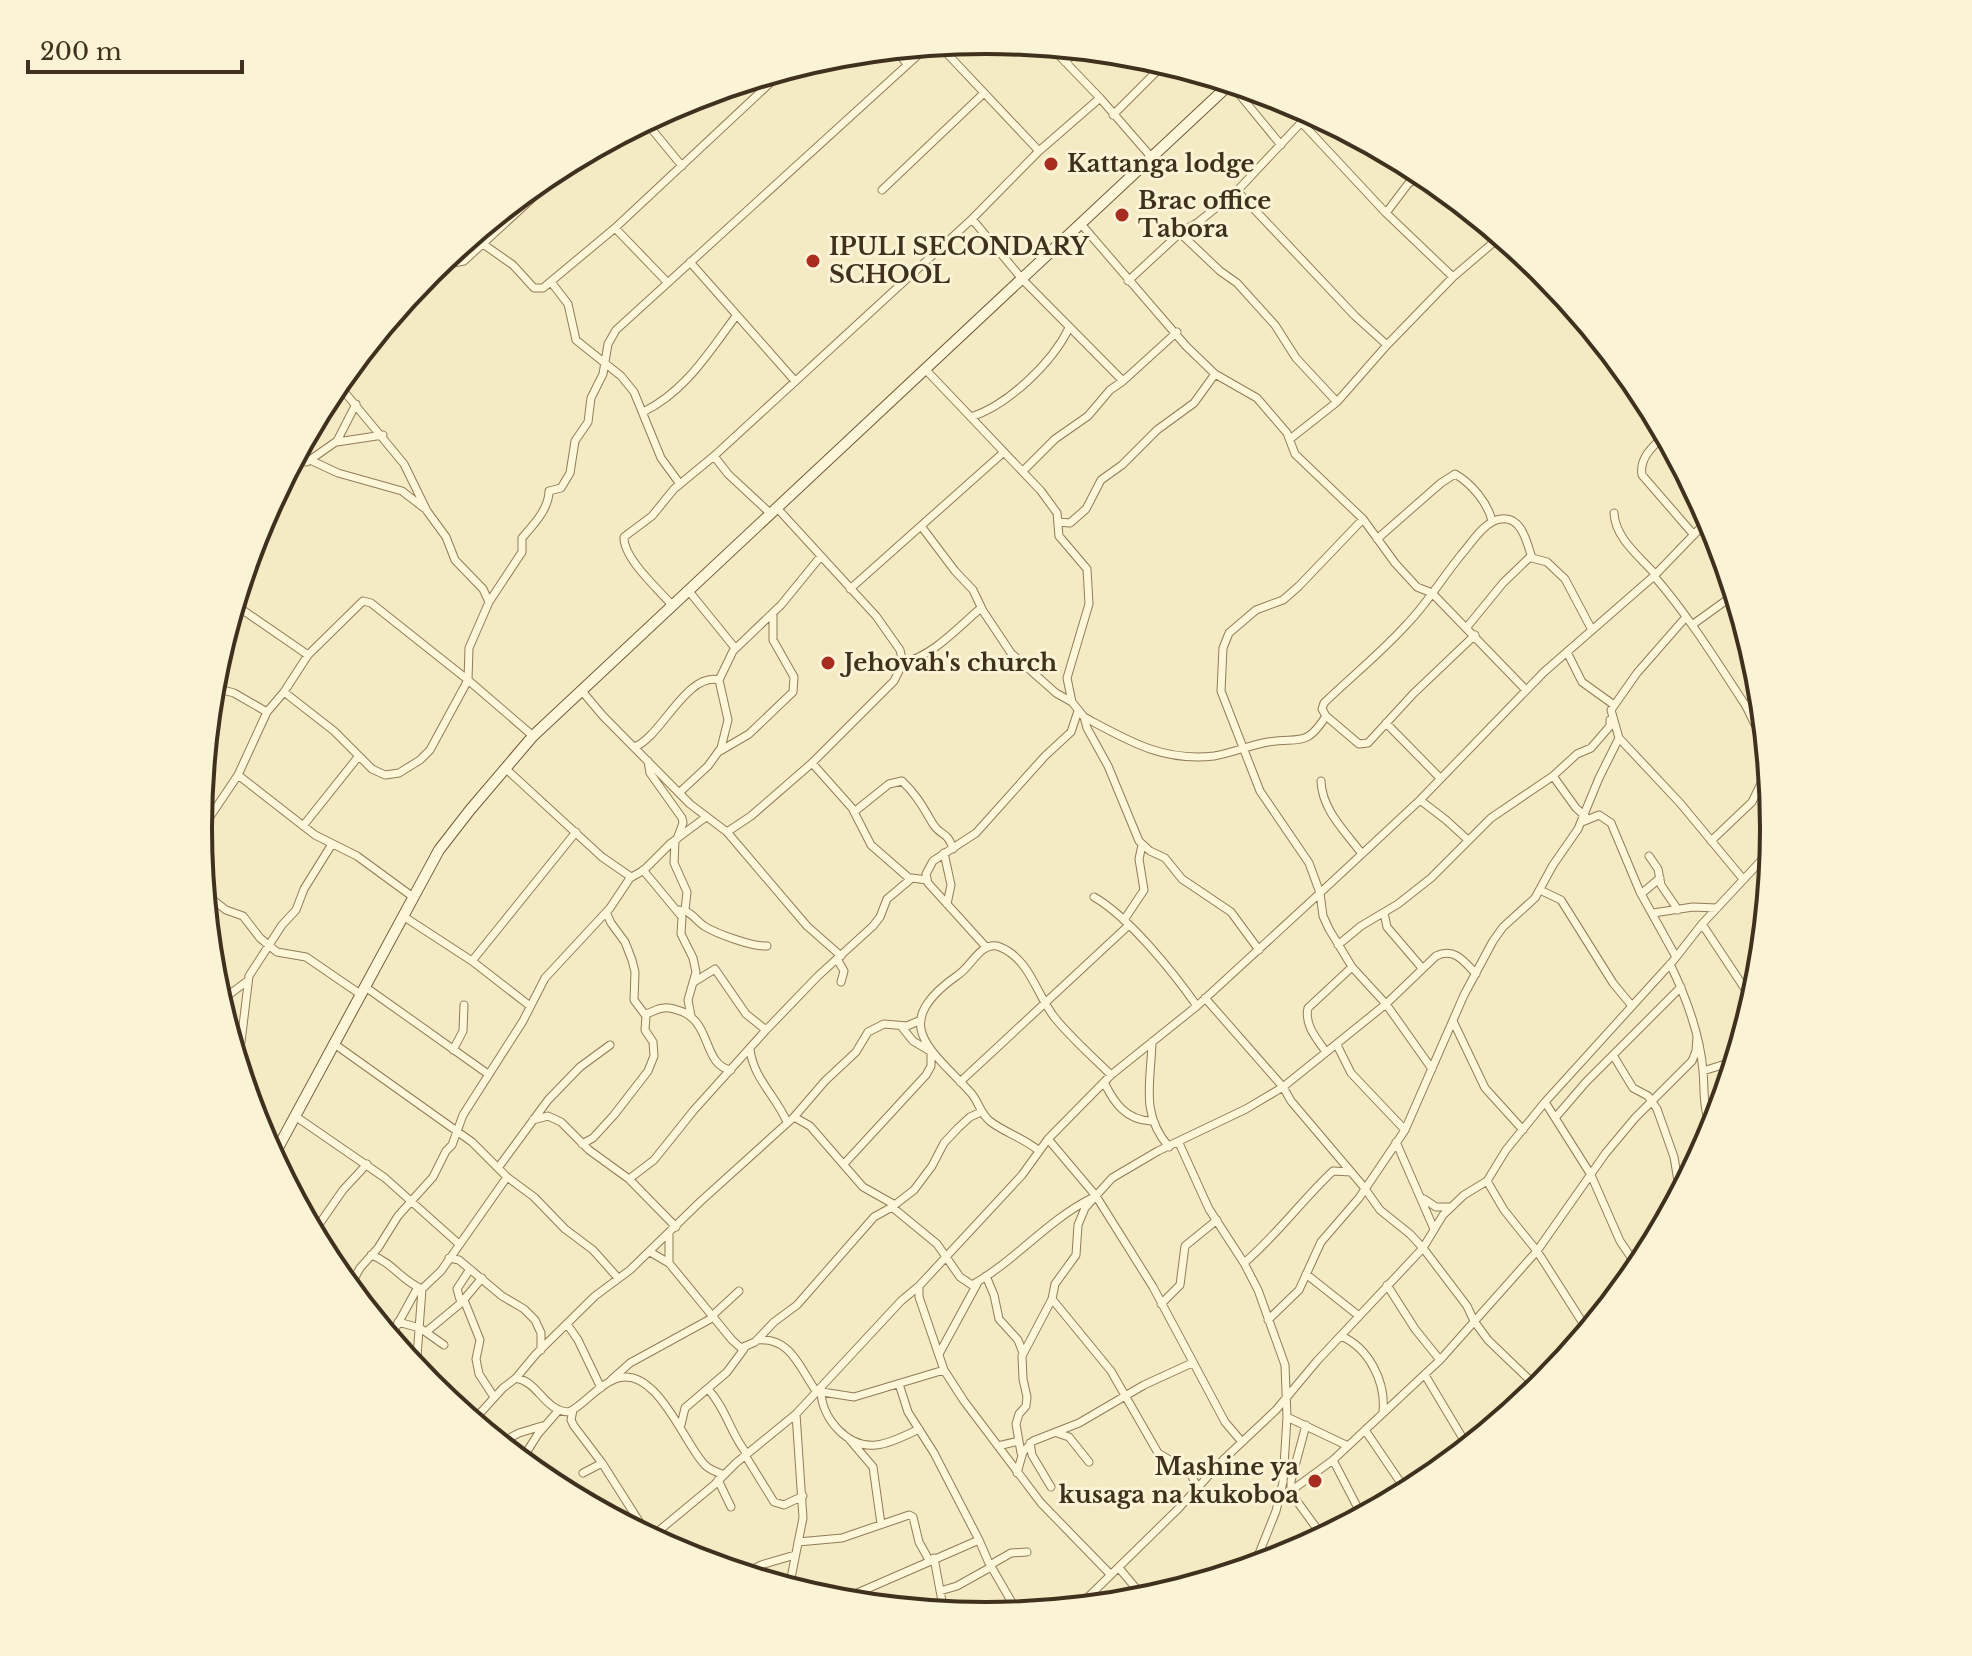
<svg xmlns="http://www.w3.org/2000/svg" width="1972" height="1656" viewBox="0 0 1972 1656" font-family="'Libre Baskerville',serif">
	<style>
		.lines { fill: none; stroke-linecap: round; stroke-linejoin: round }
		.street-casing { stroke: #917c57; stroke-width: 9 }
		.secondary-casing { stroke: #735c3a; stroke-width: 12 }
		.street { stroke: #fdf6d9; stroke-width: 7 }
		.secondary { stroke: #fdf6d9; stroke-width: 10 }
		.poi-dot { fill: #a82c1f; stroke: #faf3d5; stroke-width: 3 }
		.labels { text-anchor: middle; stroke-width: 6; stroke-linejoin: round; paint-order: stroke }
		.poi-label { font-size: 24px; font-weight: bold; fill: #3f311d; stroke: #faf3d5; text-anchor: start }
		.rim { fill: none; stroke: #3f311d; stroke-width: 4 }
	</style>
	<rect width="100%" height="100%" fill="#f4eac4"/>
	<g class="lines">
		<g class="street-casing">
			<path id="street" d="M 939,45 L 1039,151
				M 1050,46 L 1100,98 L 1152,158
				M 895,49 L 907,64
				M 1065,62 L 1079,49
				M 1230,83 L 1281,145
				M 1113,115 L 1165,63
				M 645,121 L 682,166
				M 1302,123 L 1386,213 L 1453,277
				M 882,190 L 984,93
				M 1237,191 L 1355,316 L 1387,345
				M 1386,213 L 1408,184 L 1423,173
				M 972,219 L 1023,280 L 1123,381
				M 1081,224 L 1186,346 L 1215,374 L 1257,398 L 1287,433 L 1295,454 L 1363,519 L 1395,563 L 1417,587 L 1432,593 L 1526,690
				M 615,228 L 667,282
				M 1180,233 L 1220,271 L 1237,283 L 1275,325 L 1296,358 L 1337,402
				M 483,244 L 513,265 L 534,288 L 543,288 L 615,228 L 784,70
				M 442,260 L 448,264 L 464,261 L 575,159
				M 690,262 L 795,381
				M 1128,281 L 1180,233 L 1197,223 L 1237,191 L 1311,112
				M 551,282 L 568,304 L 576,340 L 621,376 L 634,392 L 661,458 L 680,484
				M 926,370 L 1041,491 L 1057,513 L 1059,536 L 1087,569 L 1089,604 L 1067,678 L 1072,702 L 1084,717 L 1087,728 L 1108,766 L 1139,841 L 1150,851 L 1165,858 L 1182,879 L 1231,912 L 1259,950
				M 643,412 C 685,392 709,352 736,316
				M 971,417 C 1008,405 1052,363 1069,328
				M 1665,435 C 1653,446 1639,458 1642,475 L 1694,535
				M 1290,439 L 1337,402 L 1387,345 L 1453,277 L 1501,236
				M 337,442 L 383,435
				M 714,456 L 728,474 L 771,514
				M 294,460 L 307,462 L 337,441 L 356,404
				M 310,460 L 338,473 L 402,491 L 424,508
				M 1024,470 L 1055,439 L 1088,416 L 1110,390 L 1123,381 L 1177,332
				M 1614,513 C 1615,538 1640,557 1655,574
				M 1363,519 L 1299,586 L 1283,600 L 1256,610 L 1229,633 L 1223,648 L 1221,691 L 1260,791 L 1309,863 L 1320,893 L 1323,916 L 1329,929 L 1352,967 L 1386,1004 L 1432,1069
				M 1058,522 L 1070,523 L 1086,509 L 1101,480 L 1122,465 L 1157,430 L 1194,403 L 1215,374
				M 921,526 L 955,571 L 973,590 L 983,611 L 1011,653 L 1056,693 L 1072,702
				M 1377,539 L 1441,483 L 1455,474 C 1471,483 1488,503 1492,521
				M 1654,576 C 1687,614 1714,657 1742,700 C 1751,712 1753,727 1765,737
				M 850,589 L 1004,452
				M 688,590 L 735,648
				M 489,602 L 522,552 L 522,538 C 533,525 549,509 549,491 L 561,488 L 570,473 L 575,441 L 588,422 L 591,398 L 603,374 L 608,344 L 616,330 L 928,46
				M 234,604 L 308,655
				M 672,605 C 658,589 623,558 624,537 L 652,516 L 674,489 L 714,456 L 972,219 L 1039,151 L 1100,98
				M 1692,625 L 1735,594
				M 1467,627 L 1503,583 L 1531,556
				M 1567,652 L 1582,682 L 1614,705
				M 903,663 C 934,655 956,629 981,608
				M 212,687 L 234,693 L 267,712
				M 581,690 L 603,716 L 690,804 L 727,832 L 807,926 L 841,956
				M 284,692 L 334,731 L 372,769 L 385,775 L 399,773 L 420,760 L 430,750 L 468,680 L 469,648 L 489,602 L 483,589 L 455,560 L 446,537 L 427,511 L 404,464 L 337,383
				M 1747,707 L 1761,692
				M 1326,716 L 1359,744 L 1368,743 L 1413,694 L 1475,635
				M 1084,717 C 1127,740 1162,762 1214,756 C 1232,753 1250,745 1268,742 C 1299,737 1306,748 1326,716 L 1322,709 L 1324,703 C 1352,676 1382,652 1408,623 C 1428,602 1443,577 1461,555 C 1471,544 1484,521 1501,519 C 1522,516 1527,543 1532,558 L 1547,562 L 1565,579 L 1592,630
				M 1386,723 L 1440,778
				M 1619,738 L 1680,803 L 1743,879
				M 634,747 C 661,738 686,672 719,680
				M 720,751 L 749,734 L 793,692 L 794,677 L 773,640 L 773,613
				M 648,761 L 650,773 L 682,818 L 683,823 L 677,839
				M 812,763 L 852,808 L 871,845 L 910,879
				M 505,768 L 602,857 L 631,877
				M 238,775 L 315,835 L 357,856 L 413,897
				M 1553,776 L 1576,808 L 1585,816
				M 1321,781 C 1322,810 1345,831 1362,854
				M 680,792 L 708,766 L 721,748 L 728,720 L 719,680 L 733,651 L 781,605 L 821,556
				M 1420,800 L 1446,820 L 1468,840
				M 854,812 L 889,784 L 902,781 C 916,794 923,807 933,824 C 941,837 947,830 953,849
				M 1582,822 L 1599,815 L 1611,823 L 1640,892 L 1676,957
				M 303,826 L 358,757
				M 727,832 L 751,816 L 812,763 L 894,681 L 903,663 L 900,650 L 876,616 L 777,508
				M 199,833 L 238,775 L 267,712 L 284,692 L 308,655 L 363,601 L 371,603 L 468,680 L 533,736
				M 675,841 L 674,863 L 687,892 L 685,910
				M 1711,841 L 1752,802 L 1768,769
				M 944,853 L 951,885 L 947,904
				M 1649,856 L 1658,869 L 1661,885 L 1678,910
				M 643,870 L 682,917 L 681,934 L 693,958 L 696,972 L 688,1000 L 691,1016
				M 1540,890 L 1561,900 L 1613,983 L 1632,1006
				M 204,893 L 226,910 L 243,916 L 260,938 L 277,952 L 306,957 L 360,994
				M 1641,894 L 1660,878
				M 1094,897 C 1129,917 1173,972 1197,1006
				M 677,910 C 690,909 694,919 704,926 C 717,934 753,947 767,946
				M 1384,913 L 1387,927 L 1422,968
				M 1653,913 L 1693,907 L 1717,908
				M 403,916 L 472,961 L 530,1006
				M 1124,920 L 1144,890 L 1139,859 L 1142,845
				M 1702,924 L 1753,1001
				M 1338,945 L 1361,926 L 1398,904 L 1431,878 L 1491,818 L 1553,776 L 1577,754 L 1591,748 L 1610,726 L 1610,720
				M 986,947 L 928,883 L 926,874 L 933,861 L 976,833 L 1045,756 L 1071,732 L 1078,711
				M 837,959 L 844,971 L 841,982
				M 472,961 L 576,832
				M 1670,964 C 1686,997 1700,1034 1703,1071 C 1705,1095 1702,1108 1713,1131
				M 694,982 L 715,969 L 746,1014 L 766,1030
				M 364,986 L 488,1074
				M 1744,987 L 1759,976
				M 1205,998 L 1283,1087 L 1291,1101 L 1363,1186 L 1380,1210 L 1410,1234 L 1423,1248 L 1467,1306 L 1474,1321 L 1488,1340 L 1539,1389
				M 219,1002 L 246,982
				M 645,1014 C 652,1013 657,1008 664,1008 C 670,1007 677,1010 683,1012 C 712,1025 703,1065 731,1070
				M 1453,1021 L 1485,1088 L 1523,1130
				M 901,1026 L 913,1041 L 928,1050
				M 1152,1042 C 1151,1082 1140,1114 1169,1147
				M 333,1043 L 472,1142 L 507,1177 L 534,1197 L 565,1229 L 593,1250 L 618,1278
				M 1337,1045 L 1351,1073 L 1405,1130
				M 750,1049 C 753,1078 776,1096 787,1122
				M 453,1050 L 463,1031 L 464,1005
				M 1326,1052 C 1317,1039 1304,1025 1308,1008 L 1352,967
				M 1613,1055 L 1633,1088 L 1648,1096 L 1657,1109 L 1674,1157 L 1680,1193
				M 236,1056 L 241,1042 L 249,976 L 282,925 L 296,910 L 304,889 L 332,844
				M 1703,1071 L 1735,1061
				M 960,1082 L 1129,925
				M 1104,1082 C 1114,1103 1126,1120 1151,1121
				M 1545,1102 L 1591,1175 L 1620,1241 L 1639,1269
				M 295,1116 L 385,1178 L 459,1244
				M 794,1117 L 810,1126 L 863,1187 L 895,1205
				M 1555,1118 L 1586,1082 L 1681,987
				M 533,1120 L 548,1116 L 561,1122 L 589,1150 L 629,1179 L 676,1227
				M 1048,1139 L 1096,1196 L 1153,1287 L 1225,1422 L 1242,1442
				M 1396,1142 L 1434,1229
				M 1179,1143 L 1209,1209 L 1244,1263 L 1258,1290 L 1285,1365 L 1287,1417 L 1283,1482 L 1276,1511 L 1254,1566
				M 582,1144 L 593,1138 L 614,1115 L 648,1071 L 654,1056 L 653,1042 L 645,1030 L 646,1016 L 634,1000 L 635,972 L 632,960 L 625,942 L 611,923 L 606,912
				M 1038,1150 C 1023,1138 1006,1133 991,1122 C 980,1114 979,1102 971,1093 C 930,1048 888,1024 958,975 C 972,966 981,940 1000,947 C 1030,959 1037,996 1055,1018 C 1072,1039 1092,1056 1111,1075
				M 844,1164 L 926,1075 L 931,1066 L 931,1053
				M 498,1168 L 548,1100 L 580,1067 L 610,1045
				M 629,1179 L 654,1160 L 694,1110 L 766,1030 L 818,976 L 873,926 L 880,917 L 887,899 L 912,878 L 927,880
				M 1487,1181 L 1504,1210 L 1537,1251 L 1588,1331
				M 1424,1199 L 1436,1207 L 1451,1207
				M 892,1207 L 937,1244 L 960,1277 L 972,1285 C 1015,1261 1047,1221 1090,1199
				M 313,1233 L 343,1190 L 367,1164
				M 669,1235 L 669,1262
				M 650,1252 L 669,1263 L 732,1340 L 741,1348 L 755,1342 L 774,1322 L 797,1305 L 874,1217 L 892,1207 L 914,1190 L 932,1166 L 944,1143 L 958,1128 L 970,1117 L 981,1112
				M 371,1255 C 392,1262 402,1281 422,1289
				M 449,1258 L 459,1260 L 502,1296 L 524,1309 L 535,1320 L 541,1333 L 541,1350
				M 1244,1263 C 1277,1235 1302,1200 1333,1171 L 1351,1172
				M 1306,1274 L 1359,1316
				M 986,1276 L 994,1295 L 999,1319 L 1018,1340 L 1023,1353
				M 1387,1285 L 1415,1329 L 1440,1360
				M 919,1286 L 919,1297 L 944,1370 L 964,1401 L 1041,1503 L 1110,1574
				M 349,1288 L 360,1268 L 378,1248 L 398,1216 L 433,1177 L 446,1151 L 452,1145 L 463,1115 L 523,1021 L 545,978 L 610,908 L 630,878 L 644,870 L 671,843 L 706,817
				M 464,1300 L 480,1340 L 476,1359 L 479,1374 L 494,1397
				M 461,1303 L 457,1289 L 470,1269
				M 1161,1304 L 1180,1285 L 1185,1246 L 1217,1220
				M 713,1315 L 739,1291
				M 1268,1320 L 1299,1290 L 1321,1242 L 1359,1198 L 1405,1130 L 1464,995 L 1493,941 L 1503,927 L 1535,898 L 1553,865 L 1578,829 L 1599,778 L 1619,738 L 1611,710 L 1637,673 L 1686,617
				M 398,1322 L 420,1328 L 444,1345
				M 567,1324 L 578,1340 L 601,1388
				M 426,1332 L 461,1303 L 482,1278
				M 1341,1336 C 1369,1348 1386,1382 1383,1412
				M 390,1338 L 418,1287
				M 757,1340 C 791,1337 799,1367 816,1391 L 854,1397 L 944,1370
				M 939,1354 L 977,1284
				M 416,1370 L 422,1289 L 441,1271 L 507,1177
				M 1425,1375 L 1468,1447
				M 516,1378 L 536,1354 L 595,1296 L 630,1270 L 701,1201 L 794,1117 L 825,1081 L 856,1052 L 868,1032 L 884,1024 L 907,1026 L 921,1020
				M 611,1380 L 630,1363 L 714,1317
				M 899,1384 L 908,1412 L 934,1453 L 979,1540 L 988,1561 L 1018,1613
				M 1533,1384 L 1568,1355
				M 708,1389 C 727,1410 730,1433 747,1454
				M 821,1392 C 822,1418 847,1448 876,1445 C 889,1444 907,1435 919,1429
				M 573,1410 L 571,1420 L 574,1426 L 602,1463 L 649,1537
				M 1287,1417 L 1348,1446
				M 473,1421 L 503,1388 L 516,1378 C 539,1382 544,1411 569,1412 C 585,1404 597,1386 615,1379 C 656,1363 684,1444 705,1465 C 710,1470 716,1472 722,1474
				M 681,1425 L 685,1408 L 727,1372 L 744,1349
				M 1306,1425 L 1291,1481 L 1291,1493 L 1323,1537
				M 1365,1430 L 1407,1492
				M 1057,1433 L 1069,1437 L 1089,1462
				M 850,1440 L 873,1467 L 881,1524
				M 500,1443 L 519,1433 L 542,1426
				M 1030,1443 L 1032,1455 L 1051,1487
				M 998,1446 L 1019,1441
				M 1021,1453 L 1016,1424 L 1019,1414 L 1026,1406 L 1027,1397 L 1023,1379 L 1022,1356 L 1052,1299
				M 745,1455 L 774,1502 L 784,1505 L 803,1496
				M 1333,1460 L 1362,1516
				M 521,1461 L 538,1434 L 558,1411
				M 583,1473 L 602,1463
				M 1017,1473 L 1023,1452 L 1033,1441 L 1079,1423 L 1144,1385 L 1192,1363
				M 718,1480 L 731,1507
				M 1198,1489 L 1190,1472 L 1158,1453 L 1111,1371 L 1052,1299 L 1055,1284 L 1076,1255 L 1078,1225 L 1085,1208 L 1112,1178 L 1158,1151 L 1246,1109 L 1283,1087 L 1386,1004 L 1436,956 C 1454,947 1464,961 1476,974
				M 1280,1499 L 1333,1460 L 1440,1360 L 1537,1251 L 1605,1154 L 1635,1118 L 1692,1061 L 1696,1051 L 1697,1037
				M 650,1538 L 714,1485 L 736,1463 L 796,1414 L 901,1301 L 919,1286 L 1022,1175 L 1048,1139 L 1111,1075 L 1197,1006 L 1320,893 L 1420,800 L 1544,672 L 1654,576 L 1710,518
				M 798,1542 L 842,1538 L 909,1515 L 913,1517 L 919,1542 L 929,1560
				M 1259,1553 L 1270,1561
				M 934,1558 L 944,1612
				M 990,1565 L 1011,1553 L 1027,1552
				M 1119,1568 L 1145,1599
				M 744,1574 L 761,1565 L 795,1555
				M 774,1583 L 790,1582
				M 789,1588 L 803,1518 L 796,1414
				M 940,1591 L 957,1586 L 991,1567
				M 839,1601 L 979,1540
				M 1078,1607 L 1179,1508 L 1223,1460 L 1276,1410 L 1317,1361 L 1423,1248 L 1443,1215 L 1464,1195 L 1487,1181 L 1506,1150 L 1545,1102 L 1673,961 L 1702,924 L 1772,849"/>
		</g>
		<g class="secondary-casing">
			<path id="secondary" d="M 273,1157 L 439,850 L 470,810 L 533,736 L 1231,83"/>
		</g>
		<use href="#street" class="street"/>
		<use href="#secondary" class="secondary"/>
	</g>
	<g class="poi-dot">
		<circle cx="1051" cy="164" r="8"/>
		<circle cx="1122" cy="215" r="8"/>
		<circle cx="813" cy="261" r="8"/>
		<circle cx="828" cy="663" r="8"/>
		<circle cx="1315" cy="1481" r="8"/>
	</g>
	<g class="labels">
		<g class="poi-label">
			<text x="1067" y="172">Kattanga lodge</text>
			<text x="1138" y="209">Brac office<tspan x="1138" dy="28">Tabora</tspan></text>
			<text x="829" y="255">IPULI SECONDARY<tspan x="829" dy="28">SCHOOL</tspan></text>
			<text x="844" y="671">Jehovah's church</text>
			<text x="1299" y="1475" text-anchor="end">Mashine ya<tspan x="1299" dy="28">kusaga na kukoboa</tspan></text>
		</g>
	</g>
	<path d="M0 0H1972V1656H0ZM212 828a774 774 0 1 1 1548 0a774 774 0 1 1-1548 0Z" fill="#faf3d5" fill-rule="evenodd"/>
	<path class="rim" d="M212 828a774 774 0 1 1 1548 0a774 774 0 1 1-1548 0Z"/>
	<path d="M28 60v12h214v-12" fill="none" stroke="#3f311d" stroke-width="4"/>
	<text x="40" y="60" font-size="24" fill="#3f311d" stroke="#faf3d5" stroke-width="6" paint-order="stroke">200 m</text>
</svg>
